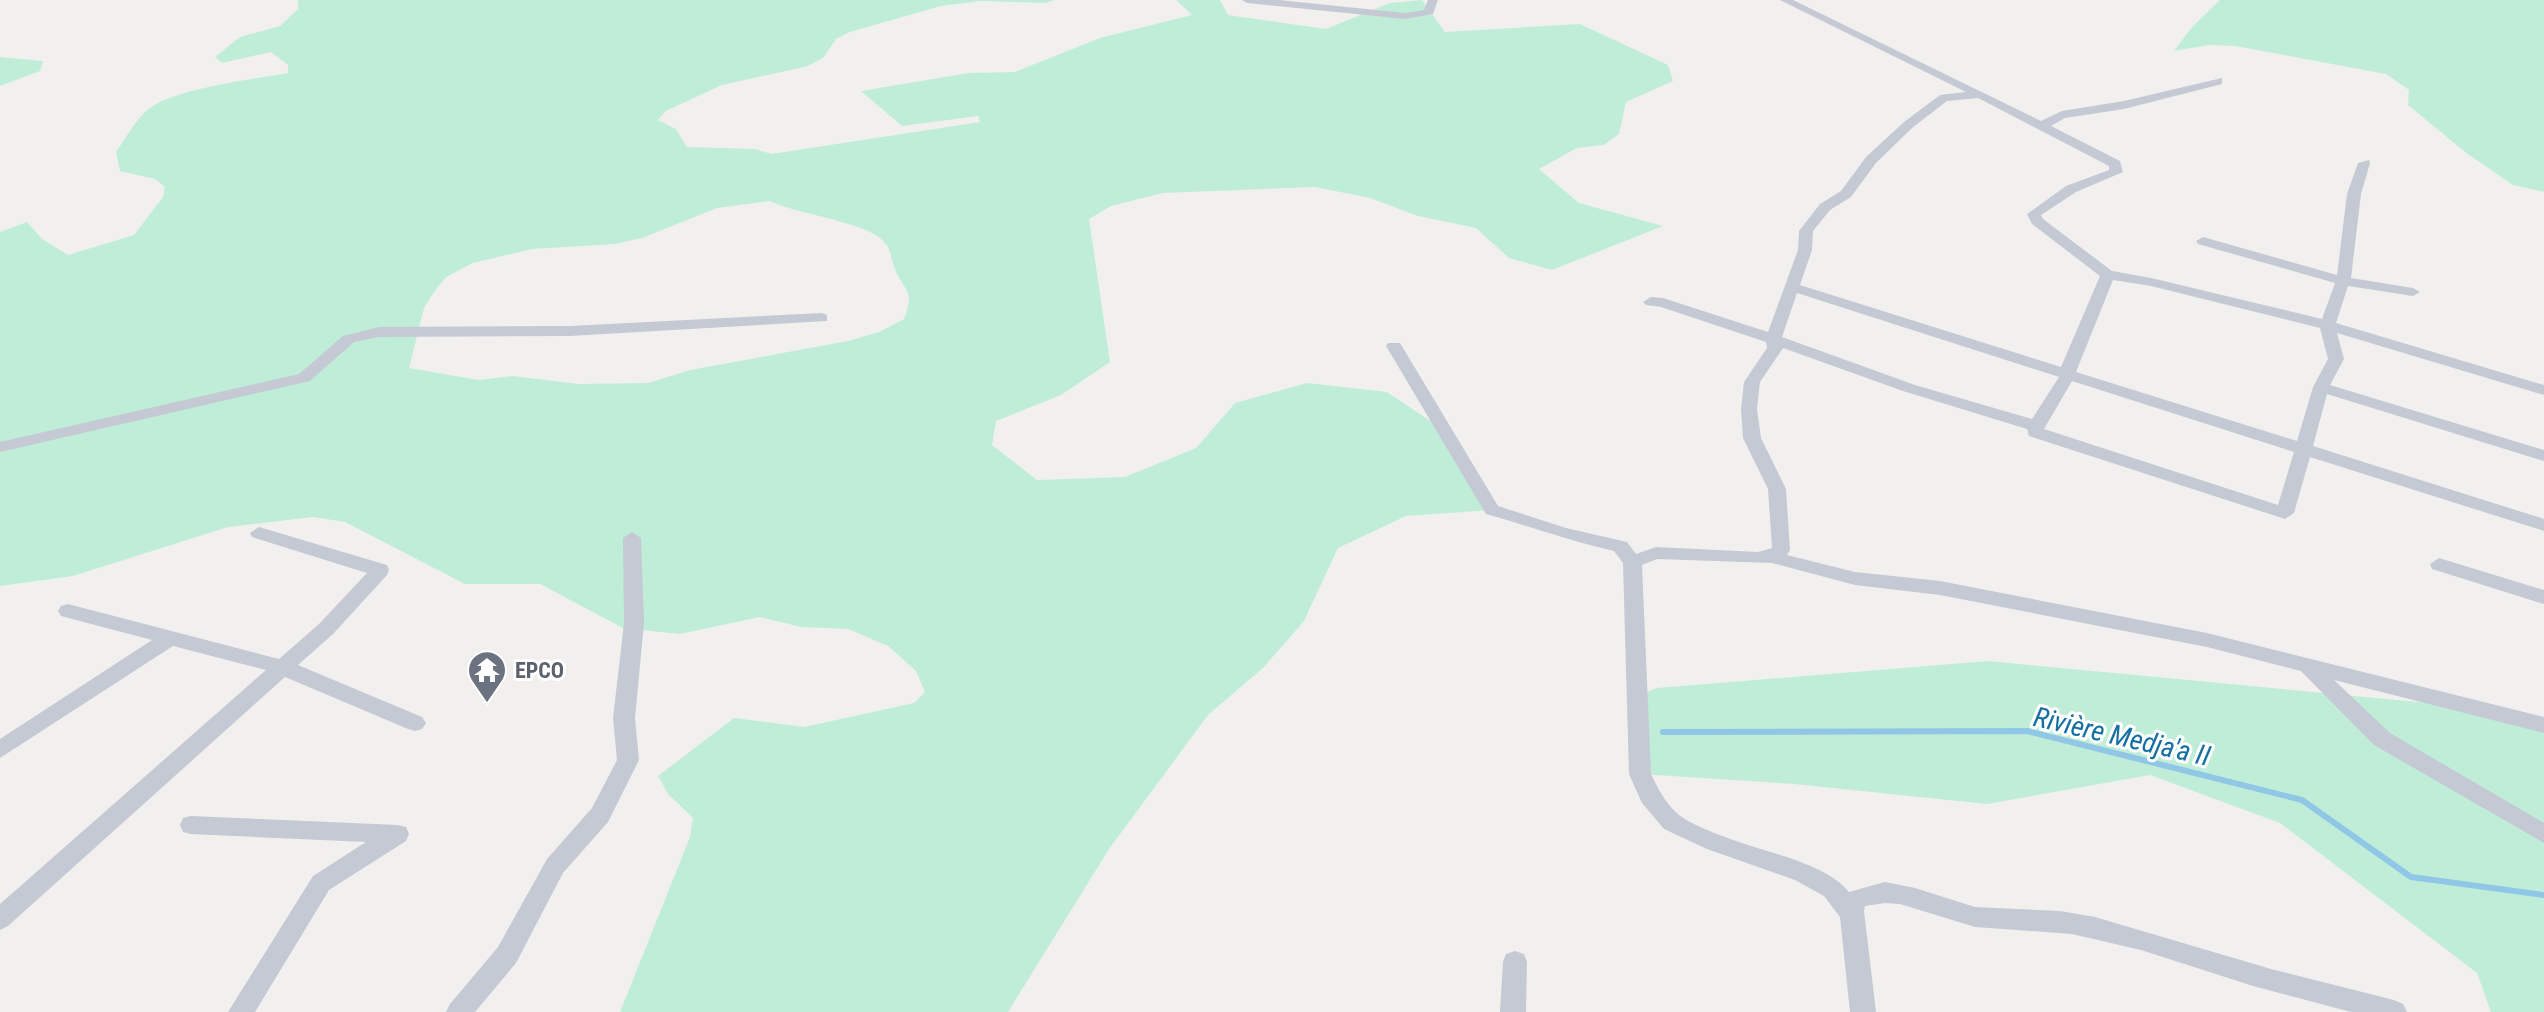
<svg xmlns="http://www.w3.org/2000/svg" width="2544" height="1012" viewBox="0 0 2544 1012" font-family="'Roboto Condensed',sans-serif">
	<style>
		.green { fill: #c0edd8; fill-rule: evenodd }
		.lines { fill: none; stroke-linecap: round; stroke-linejoin: round }
		.stream { stroke: #90c7e7; stroke-width: 6 }
		.minor { fill: #c4c9d3; fill-rule: evenodd }
		.labels { text-anchor: middle; stroke-width: 6; stroke-linejoin: round; paint-order: stroke }
		.worship-label { font-size: 22px; font-weight: bold; fill: #5b616d; stroke: #fff; text-anchor: start }
		.near-water-label { font-size: 28px; font-style: italic; fill: #146fa2; stroke: #fff }
	</style>
	<rect width="100%" height="100%" fill="#f2f0ef"/>
	<path class="green" d="M 298,0 L 1054,0 L 1045,3 L 981,1 L 941,6 L 850,32 L 836,39 L 823,58 L 808,66 L 722,85 L 666,111 L 658,120 L 676,129 L 687,147 L 756,149 L 771,154 L 980,122 L 978,116 L 902,126 L 861,91 L 969,73 L 1015,72 L 1100,38 L 1192,15 L 1176,0 L 1220,0 L 1228,15 L 1326,29 L 1390,3 L 1422,0 L 1445,32 L 1580,24 L 1668,65 L 1673,81 L 1626,102 L 1619,134 L 1604,145 L 1577,148 L 1539,169 L 1579,203 L 1663,226 L 1552,270 L 1509,258 L 1476,228 L 1418,216 L 1370,198 L 1315,187 L 1163,193 L 1111,206 L 1089,219 L 1110,362 L 1061,395 L 996,421 L 992,445 L 1037,480 L 1125,477 L 1196,448 L 1235,403 L 1307,383 L 1387,392 L 1441,428 L 1492,510 L 1406,516 L 1338,548 L 1304,621 L 1263,668 L 1208,715 L 1109,849 L 1008,1012 L 620,1012 L 690,837 L 693,818 L 668,794 L 658,776 L 734,718 L 804,727 L 914,703 L 925,692 L 916,671 L 888,646 L 848,629 L 801,627 L 760,617 L 680,634 L 623,628 L 540,584 L 465,584 L 345,522 L 313,517 L 228,527 L 73,576 L 0,586 L 0,232 L 27,222 L 42,239 L 68,255 L 134,235 L 163,197 L 165,187 L 155,179 L 120,171 L 116,152 C 125,139 134,123 145,112 C 167,89 254,79 288,73 L 288,65 L 271,52 L 222,63 L 215,57 L 240,37 L 280,26 L 298,9 ZM 770,201 C 798,215 871,222 886,244 C 892,253 892,265 897,274 C 909,295 913,294 904,319 L 879,332 L 848,341 L 690,370 L 648,383 L 578,384 L 513,376 L 479,380 L 409,368 L 424,308 L 434,292 L 446,277 L 473,263 L 532,249 L 615,244 L 642,238 L 717,208 Z
		M 2220,0 L 2544,0 L 2544,192 L 2513,185 L 2465,152 L 2408,105 L 2409,90 L 2386,74 L 2235,46 L 2209,45 L 2174,51 L 2192,27 Z
		M 0,57 L 43,61 L 40,71 L 0,86 Z
		M 1988,661 L 2492,709 L 2544,725 L 2544,1012 L 2491,1012 L 2477,973 L 2280,823 L 2150,775 L 1987,804 L 1794,784 L 1640,774 L 1636,697 L 1657,688 Z"/>
	<g class="lines">
		<path class="stream" d="M 1663,732 L 2027,731 L 2302,800 L 2411,877 L 2544,895"/>
		<path class="minor" d="M 1242,0 L 1279,0 L 1405,13 L 1424,10 L 1428,0 L 1438,0 L 1433,14 L 1405,19 L 1247,3 Z
			M 1780,0 L 1793,0 L 2041,121 L 2062,111 L 2124,101 L 2222,78 L 2222,84 L 2124,109 L 2065,118 L 2051,126 L 2120,161 L 2123,172 L 2076,192 L 2041,215 L 2043,219 L 2112,271 L 2151,278 L 2322,319 L 2335,283 L 2198,244 L 2196,241 L 2203,237 L 2337,275 L 2347,194 L 2358,163 L 2369,160 L 2370,163 L 2361,194 L 2351,278 L 2413,288 L 2420,292 L 2413,296 L 2348,286 L 2336,323 L 2544,385 L 2544,395 L 2337,333 L 2344,359 L 2330,385 L 2544,450 L 2544,461 L 2327,394 L 2313,446 L 2544,519 L 2544,531 L 2310,457 L 2294,513 L 2285,519 L 2029,436 L 2027,429 L 1903,391 L 1783,348 L 1760,382 L 1757,409 L 1761,438 L 1786,489 L 1790,550 L 1787,555 L 1855,572 L 1940,581 L 2207,633 L 2544,717 L 2544,733 L 2334,680 L 2390,733 L 2544,823 L 2544,843 L 2374,745 L 2301,671 L 2207,647 L 1940,595 L 1855,585 L 1772,563 L 1657,559 L 1642,565 L 1651,774 C 1658,789 1666,804 1679,815 C 1701,832 1761,849 1790,858 C 1811,866 1834,874 1849,892 L 1885,882 L 1915,888 L 1975,907 L 2060,911 L 2095,917 L 2271,969 L 2394,1000 L 2403,1004 L 2407,1012 L 2351,1012 L 2253,986 L 2141,950 L 2072,934 L 1975,927 L 1900,904 L 1885,903 L 1865,906 L 1864,911 L 1876,1012 L 1850,1012 L 1840,917 L 1824,896 L 1795,880 L 1707,849 L 1664,829 L 1642,803 L 1629,774 L 1623,563 L 1614,551 C 1570,541 1529,526 1486,514 L 1386,346 L 1388,343 L 1400,343 L 1498,506 L 1566,528 L 1627,542 L 1636,554 L 1656,547 L 1758,552 L 1772,548 L 1768,489 L 1743,438 L 1741,409 L 1744,382 L 1767,348 L 1766,342 L 1661,307 L 1646,305 L 1643,302 L 1651,297 L 1663,298 L 1768,332 L 1798,250 L 1799,231 L 1820,204 L 1841,191 L 1866,157 L 1904,122 L 1940,95 L 1966,92 ZM 1978,98 L 2109,166 L 2109,170 L 2066,186 L 2027,214 L 2032,224 L 2100,276 L 2061,367 L 1800,285 L 1812,250 L 1813,231 L 1830,210 L 1851,197 L 1876,163 L 1912,128 L 1947,101 ZM 2113,280 L 2151,286 L 2320,328 L 2328,359 L 2313,387 L 2297,441 L 2076,372 ZM 1797,293 L 2059,377 L 2032,419 L 1915,385 L 1782,337 ZM 2072,381 L 2294,452 L 2278,505 L 2044,429 Z
			M 822,313 L 827,315 L 827,321 L 570,336 L 379,337 L 354,342 L 310,381 L 0,452 L 0,442 L 299,374 L 343,336 L 379,327 L 570,326 Z
			M 259,527 L 387,565 L 389,570 L 387,575 L 333,634 L 298,665 L 422,717 L 426,723 L 422,729 L 415,731 L 408,729 L 285,677 L 8,926 L 0,930 L 0,904 L 266,670 L 173,646 L 0,758 L 0,739 L 152,640 L 61,616 L 58,611 L 61,606 L 68,604 L 279,659 L 319,624 L 367,573 L 252,537 L 250,533 Z
			M 632,532 L 641,538 L 644,623 L 635,718 L 639,760 L 608,822 L 563,873 L 516,963 L 475,1012 L 446,1012 L 450,1004 L 498,947 L 547,859 L 592,808 L 617,760 L 613,718 L 624,623 L 623,538 Z
			M 2439,558 L 2544,590 L 2544,604 L 2432,569 L 2430,564 Z
			M 191,816 L 398,825 L 406,827 L 409,834 L 406,841 L 329,890 L 255,1012 L 228,1012 L 313,876 L 366,842 L 191,834 L 183,832 L 180,825 L 183,818 Z
			M 1515,951 L 1524,954 L 1527,962 L 1526,1012 L 1500,1012 L 1503,962 L 1506,954 Z"/>
	</g>
	<defs>
		<g id="temple-pin" transform="scale(2)"><path d="M0 17L-7.5 6A9.5 9.5 0 1 1 7.5 6Z" fill="#6b7280" stroke="#fff"/><path d="M0-6L5-2H3V0L6.5 2.5H4V6H1.5V3h-3V6H-4V2.5H-6.5L-3 0V-2H-5Z" fill="#fff"/></g>
	</defs>
	<g fill-rule="evenodd">
		<use href="#temple-pin" x="487" y="670"/>
	</g>
	<g class="labels">
		<g class="worship-label">
			<text x="515" y="678">EPCO</text>
		</g>
		<g class="near-water-label">
			<text transform="translate(2122 736) rotate(13)" y="10">Rivière Medja'a II</text>
		</g>
	</g>
</svg>
